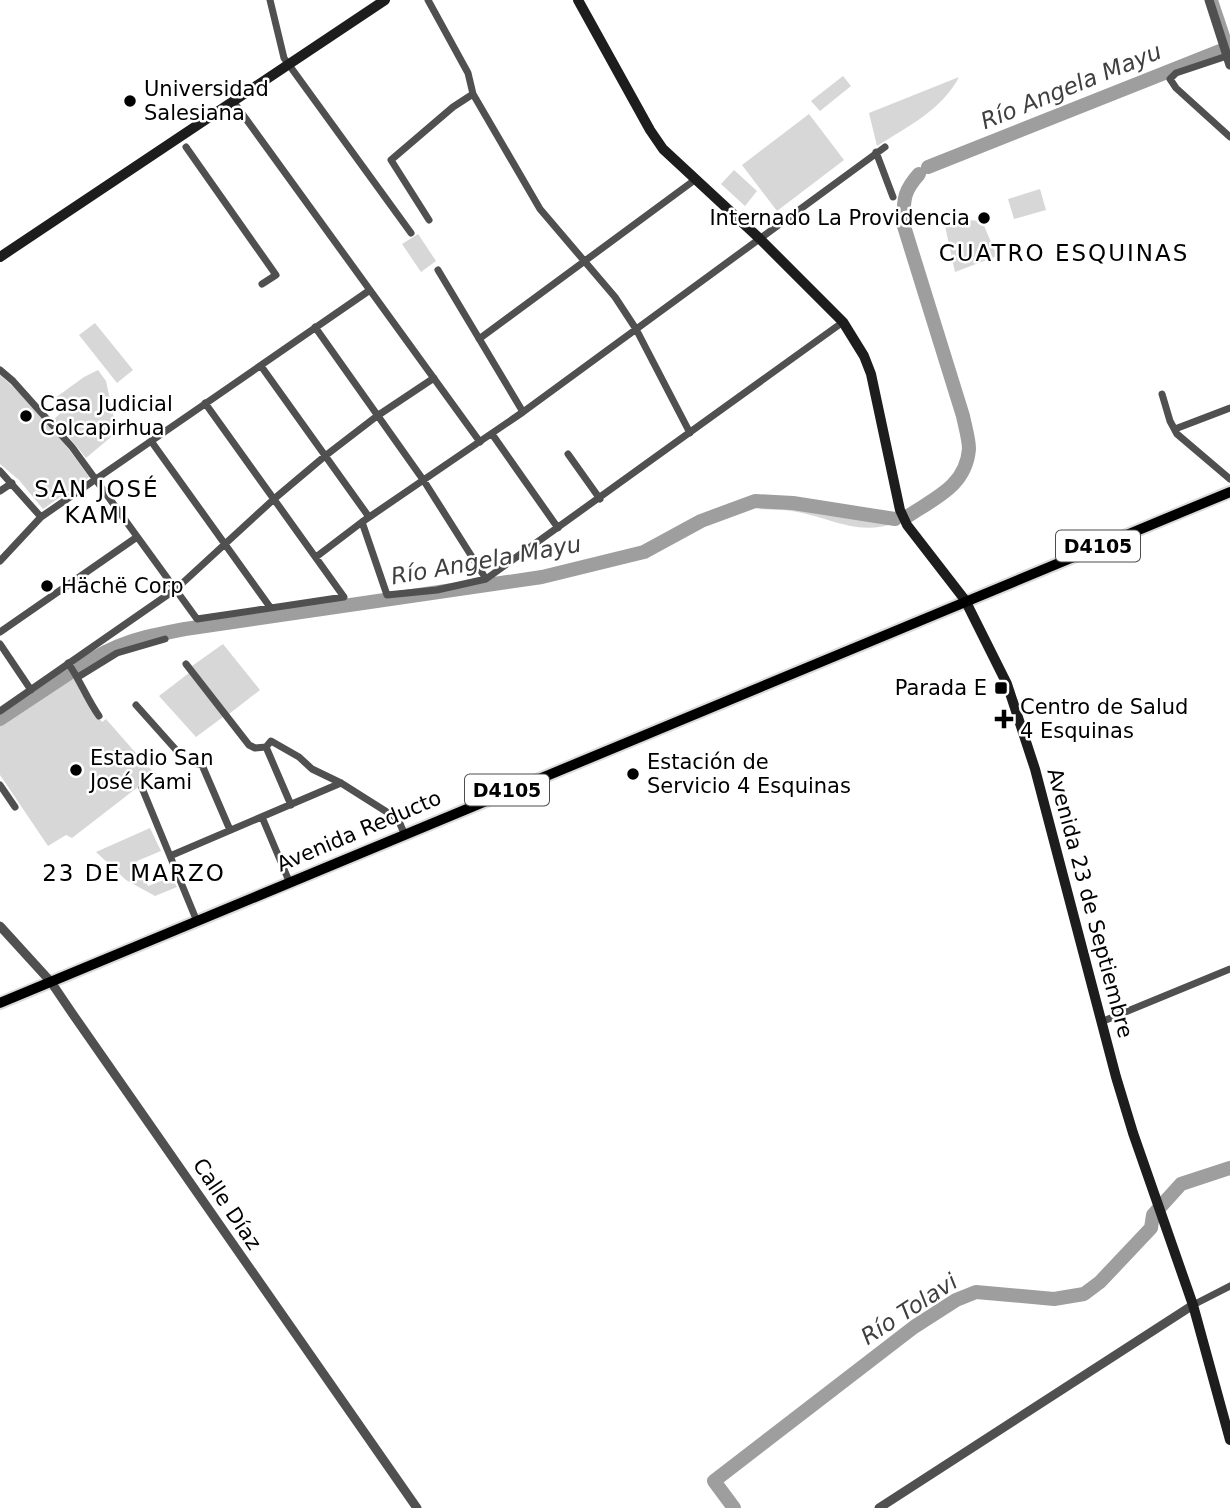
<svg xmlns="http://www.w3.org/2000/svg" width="1230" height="1508" viewBox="0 0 1230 1508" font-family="'DejaVu Sans',sans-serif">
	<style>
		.green { fill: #d7d7d7 }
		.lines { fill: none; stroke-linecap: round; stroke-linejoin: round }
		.canal { stroke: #9e9e9e; stroke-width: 8 }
		.river { stroke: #9e9e9e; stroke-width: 14 }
		.primary-casing { stroke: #dbdbdb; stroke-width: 14 }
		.minor { stroke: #505050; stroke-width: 7 }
		.tertiary { stroke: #505050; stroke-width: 9 }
		.secondary { stroke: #1d1d1d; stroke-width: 10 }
		.primary { stroke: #000; stroke-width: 10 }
		.poi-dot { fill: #000; stroke: #fff; stroke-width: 2.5 }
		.labels { text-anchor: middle; stroke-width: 5; stroke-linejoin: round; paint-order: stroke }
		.shield { fill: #fff; stroke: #4c4c4c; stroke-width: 2 }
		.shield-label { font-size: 19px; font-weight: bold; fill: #000 }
		.poi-label { font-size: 21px; fill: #000; stroke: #fff; text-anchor: start }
		.street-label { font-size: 21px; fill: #000; stroke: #fff }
		.water-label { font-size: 23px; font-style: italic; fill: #3f3f3f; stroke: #fff }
		.neighbourhood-label { font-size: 23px; letter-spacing: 2px; fill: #000; stroke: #fff }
	</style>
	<rect width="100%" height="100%" fill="#fff"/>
	<path class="green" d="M 843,76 L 851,86 L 820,111 L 811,101 Z
		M 959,77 C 943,109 907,127 877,146 L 869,113 Z
		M 809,114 L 844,160 L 777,211 L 742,165 Z
		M 734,170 L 757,191 L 745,206 L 721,184 Z
		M 1040,189 L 1046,210 L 1014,219 L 1008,199 Z
		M 968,220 L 982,221 L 997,256 L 955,272 L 945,226 Z
		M 418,234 L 436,261 L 421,272 L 402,244 Z
		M 95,323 L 133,370 L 117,383 L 79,335 Z
		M 98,370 L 106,381 L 117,432 L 86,458 L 54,419 L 64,410 L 55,398 L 84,377 Z
		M 0,375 C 34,404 64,441 89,477 L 43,509 L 19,480 L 0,464 Z
		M 766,506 L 796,507 L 897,522 C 858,538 829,516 791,511 C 780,509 769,510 758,509 Z
		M 223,644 L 260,690 L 229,714 L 192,666 Z
		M 68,668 L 75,678 L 80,691 L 102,722 L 106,719 L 148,767 L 156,773 L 72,838 L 66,835 L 48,846 L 0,775 L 0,714 Z
		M 189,673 L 223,717 L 196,737 L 159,696 Z
		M 150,828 L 161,851 L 137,861 L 148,886 L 171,877 L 177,887 L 155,896 L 126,880 L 96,852 Z"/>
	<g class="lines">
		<path class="canal" d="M 1214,0 L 1230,48"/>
		<path class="river" d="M 928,167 L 1230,47
			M 908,516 C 935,498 966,486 969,449 C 969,439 965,426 963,416 L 903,223 C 904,199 903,192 919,174
			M 80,667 C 117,642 142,637 185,629 L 542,577 L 644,552 L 701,521 L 755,501 L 793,503 L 895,519
			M 0,719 L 68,674
			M 734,1508 L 714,1481 L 914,1327 L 956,1300 L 976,1292 L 1054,1299 L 1084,1294 L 1100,1282 L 1151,1228 L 1153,1215 L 1181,1184 L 1230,1168"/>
		<g class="primary-casing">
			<path id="primary" d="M 0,1003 L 1230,492"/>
		</g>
		<path class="minor" d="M 270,0 L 284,58 L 411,233
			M 428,0 L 468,73 L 473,94 L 540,209 L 615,297 L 636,329 L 690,433
			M 1227,56 L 1176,73 L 1170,79 L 1176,88 L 1230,137
			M 233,101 L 480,442
			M 186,147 L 276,275 L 262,284
			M 876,152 L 893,197
			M 429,220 L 391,160 L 453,107 L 473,94
			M 438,270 L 523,412
			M 315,327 L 424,481 L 486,579
			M 479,339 L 696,179
			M 261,366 L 369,517
			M 0,370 L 13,381 L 72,447 L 197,619 L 344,597 L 205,403
			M 1162,394 L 1170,421 L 1177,434 L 1230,479
			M 1175,429 L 1230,408
			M 492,434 L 558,528
			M 151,441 L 270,607
			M 568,454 L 600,499
			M 0,471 L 41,517
			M 0,491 L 12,483
			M 362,522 L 387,595 L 437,590 L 486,579 L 843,322
			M 316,557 L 362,522 L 523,412 L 885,147
			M 0,561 L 41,517 L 370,290
			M 0,632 L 137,537
			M 0,644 L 31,690
			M 68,663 C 80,680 87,699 99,716
			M 186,664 L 249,745 L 255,748 L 266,747 L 291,805
			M 78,677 L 117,653 L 165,639
			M 136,705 L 186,761 L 202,765 L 230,830
			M 0,711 L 176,589 L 274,499 L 325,456 L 377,416 L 434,378
			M 266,747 L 271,741 L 299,757 L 312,769 L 341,783 L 398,819 L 404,833
			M 0,785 L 15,807
			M 142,788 L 196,919
			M 262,817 L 289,881
			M 170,856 L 341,783
			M 1101,1022 L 1230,969
			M 1193,1305 L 1230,1286"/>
		<path class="tertiary" d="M 1209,0 L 1230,65
			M 0,926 L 51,982 L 72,1013 L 417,1508
			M 879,1508 L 1193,1305"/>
		<path class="secondary" d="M 578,0 L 650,130 L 663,149 L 759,238 L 843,322 L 864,356 L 871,374 L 900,510 L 907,525 L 965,600 L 1007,684 L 1035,769 L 1116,1077 L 1133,1133 L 1193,1305 L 1230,1440
			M 0,257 L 385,0"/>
		<use href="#primary" class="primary"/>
	</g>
	<g class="poi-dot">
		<circle cx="130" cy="101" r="7"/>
		<circle cx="984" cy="218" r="7"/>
		<circle cx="26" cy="416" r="7"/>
		<circle cx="47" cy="586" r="7"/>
		<rect x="994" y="681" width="14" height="14" rx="3.5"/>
		<path d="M1000.5 708.5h7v7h7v7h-7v7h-7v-7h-7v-7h7z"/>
		<circle cx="76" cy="770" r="7"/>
		<circle cx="633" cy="774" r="7"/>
	</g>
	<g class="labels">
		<g class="shield">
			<rect x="1056" y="530.5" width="84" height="31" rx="5"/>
			<rect x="465" y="774.5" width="84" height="31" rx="5"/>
		</g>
		<g class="shield-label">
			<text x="1098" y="553">D4105</text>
			<text x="507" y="797">D4105</text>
		</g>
		<g class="poi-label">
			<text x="144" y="96">Universidad<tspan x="144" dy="24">Salesiana</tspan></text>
			<text x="970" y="225" text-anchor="end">Internado La Providencia</text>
			<text x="40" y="411">Casa Judicial<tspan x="40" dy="24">Colcapirhua</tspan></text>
			<text x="61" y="593">Hächë Corp</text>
			<text x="987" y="695" text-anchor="end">Parada E</text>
			<text x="1020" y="714">Centro de Salud<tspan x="1020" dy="24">4 Esquinas</tspan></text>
			<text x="90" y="765">Estadio San<tspan x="90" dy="24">José Kami</tspan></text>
			<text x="647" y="769">Estación de<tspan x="647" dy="24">Servicio 4 Esquinas</tspan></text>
		</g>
		<g class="street-label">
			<text transform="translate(359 831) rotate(-23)" y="7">Avenida Reducto</text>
			<text transform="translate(1090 903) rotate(75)" y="7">Avenida 23 de Septiembre</text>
			<text transform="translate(227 1204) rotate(56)" y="7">Calle Díaz</text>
		</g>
		<g class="water-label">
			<text transform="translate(1071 86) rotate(-22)" y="8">Río Angela Mayu</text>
			<text transform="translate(486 560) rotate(-10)" y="8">Río Angela Mayu</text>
			<text transform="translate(909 1309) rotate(-33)" y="8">Río Tolavi</text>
		</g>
		<g class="neighbourhood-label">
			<text x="1064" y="261">CUATRO ESQUINAS</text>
			<text x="97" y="497">SAN JOSÉ<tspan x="97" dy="26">KAMI</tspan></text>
			<text x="134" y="881">23 DE MARZO</text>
		</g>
	</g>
</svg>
